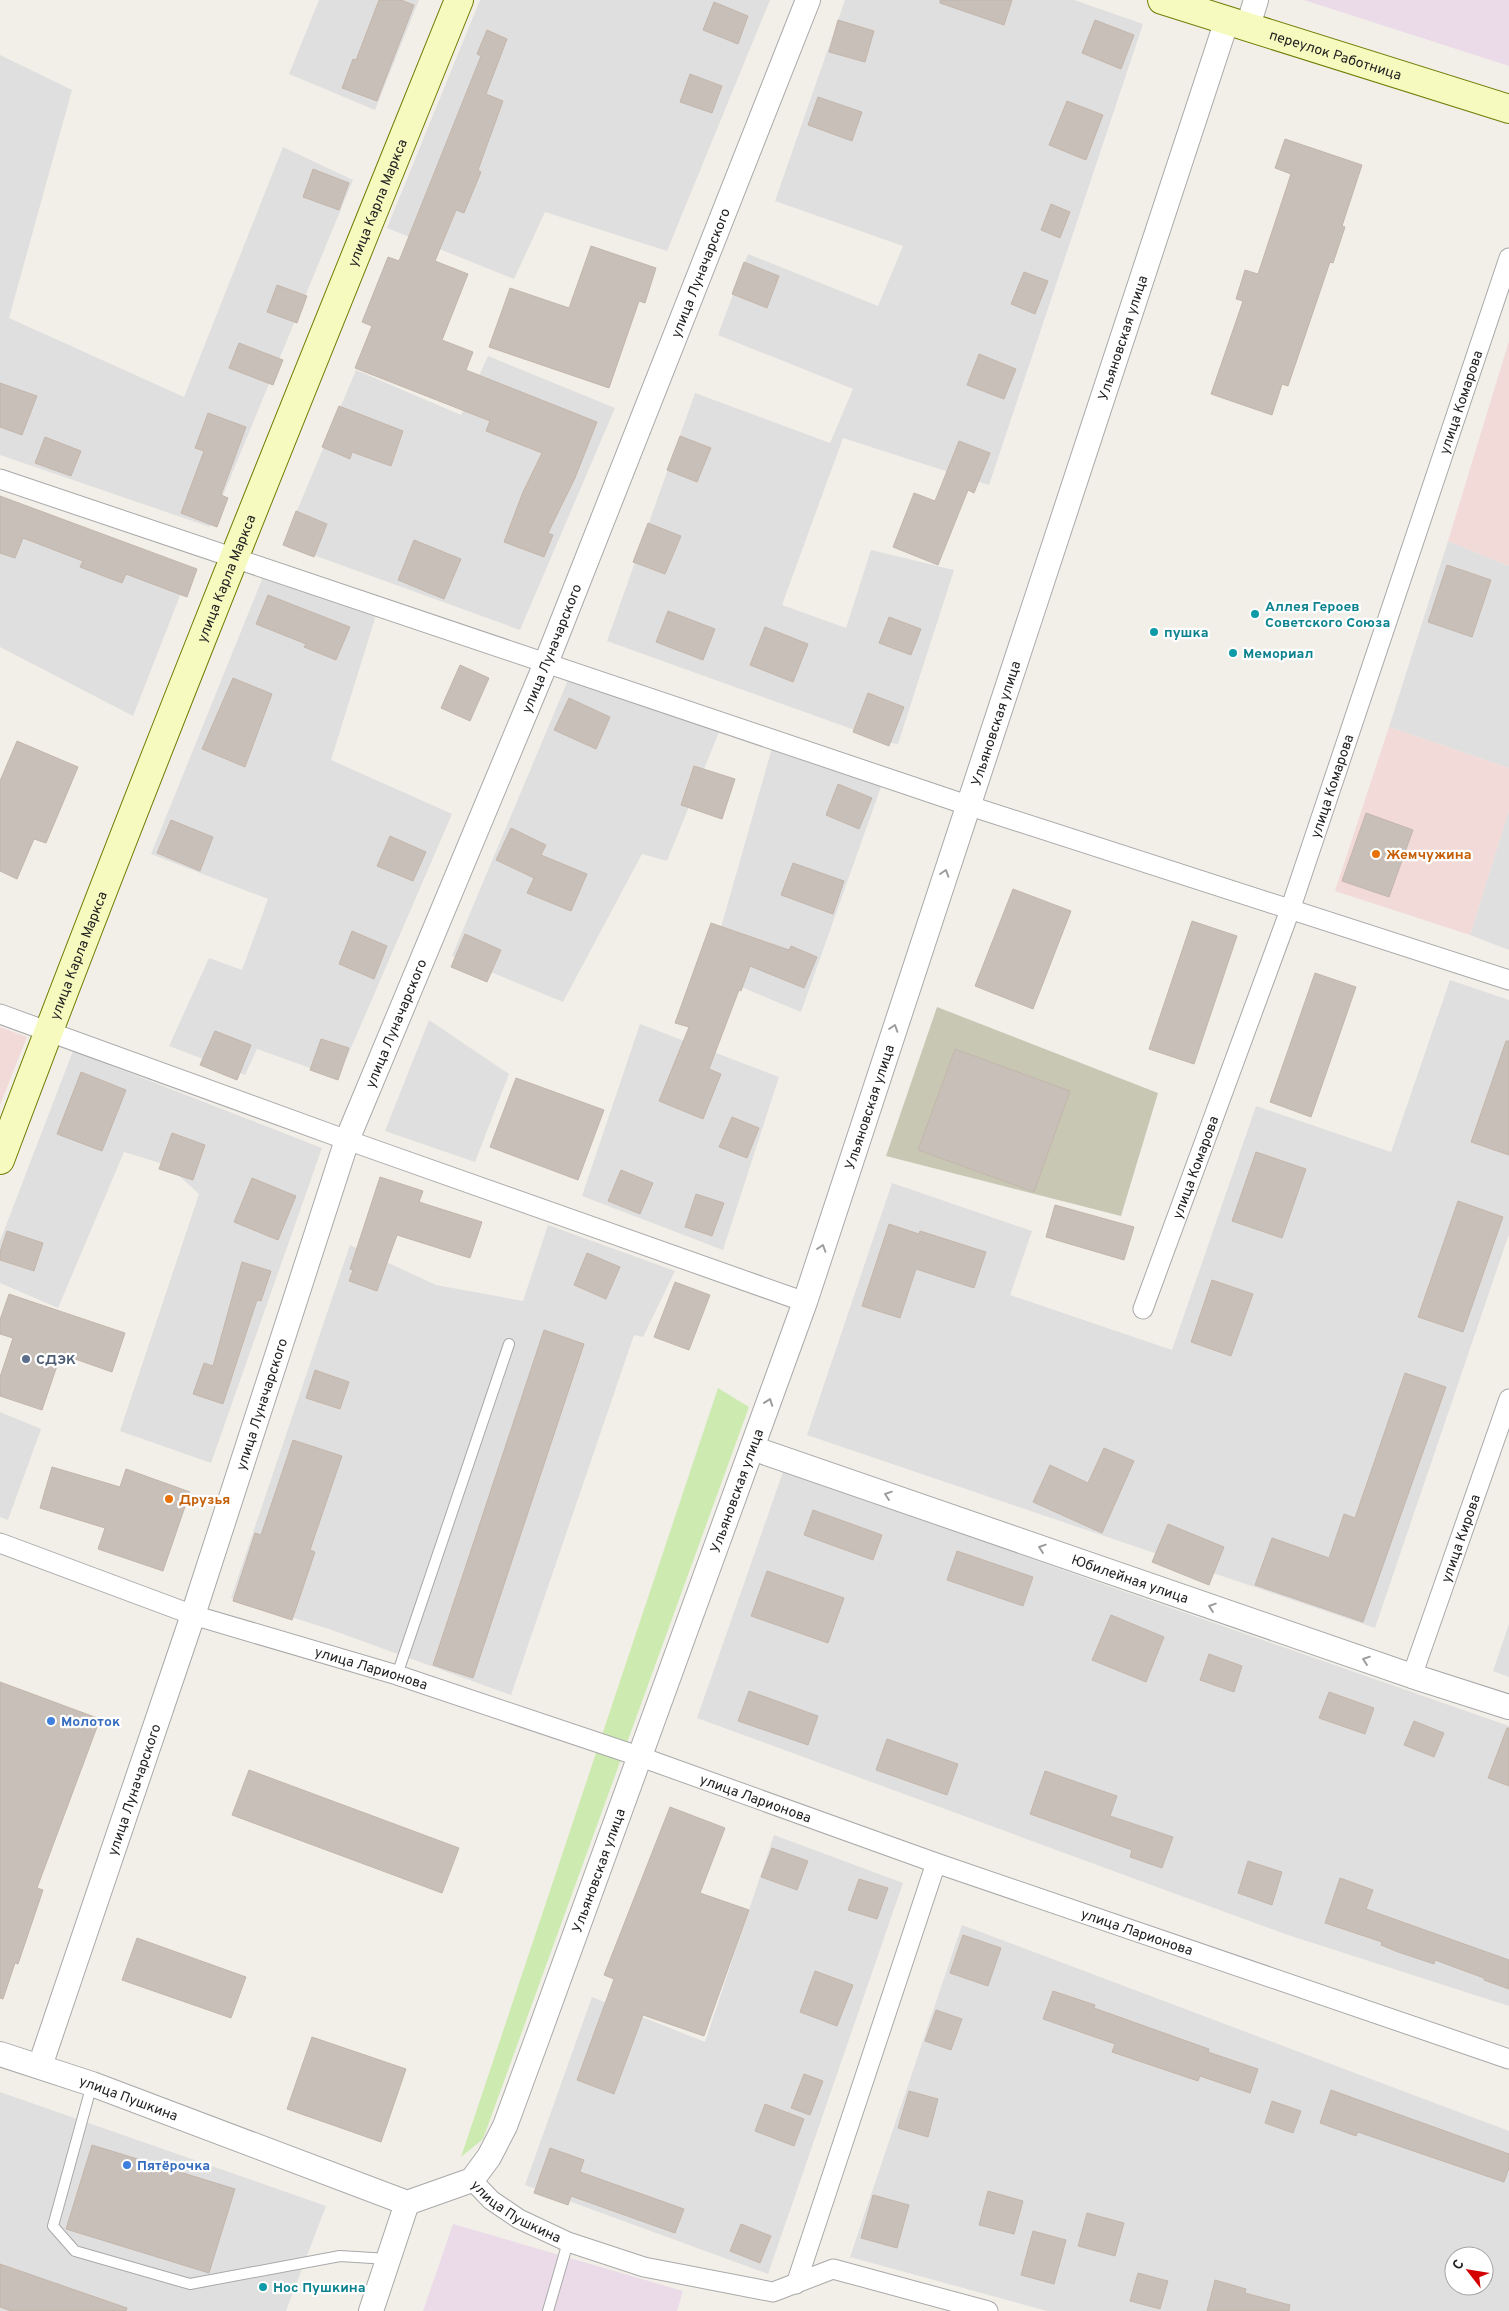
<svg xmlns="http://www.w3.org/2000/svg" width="1509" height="2311" viewBox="0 0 1509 2311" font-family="Overpass,sans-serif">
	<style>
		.residential { fill: #e0dfdf; fill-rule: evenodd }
		.commercial { fill: #f2dad9 }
		.industrial { fill: #ebdbe8 }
		.construction { fill: #c7c7b4 }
		.grass { fill: #cdebb0 }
		.building { fill: #c7bfb8; stroke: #c4b6ab }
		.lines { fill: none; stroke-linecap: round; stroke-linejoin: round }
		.service-casing { stroke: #a9a9a9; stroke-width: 12 }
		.minor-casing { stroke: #a9a9a9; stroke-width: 21 }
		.tertiary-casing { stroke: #a9a9a9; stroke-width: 26 }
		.secondary-casing { stroke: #707d05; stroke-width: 30 }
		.service { stroke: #fff; stroke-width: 10 }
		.minor { stroke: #fff; stroke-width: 19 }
		.tertiary { stroke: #fff; stroke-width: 24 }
		.secondary { stroke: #f7fabf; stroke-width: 28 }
		.oneway { stroke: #9c9c9c }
		.culture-dot { fill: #0f9aa8; stroke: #fff; stroke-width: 2 }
		.food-dot { fill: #e8710a; stroke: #fff; stroke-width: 2 }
		.service-dot { fill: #5c6f8a; stroke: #fff; stroke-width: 2 }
		.shop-dot { fill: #3f7fe0; stroke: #fff; stroke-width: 2 }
		.labels { text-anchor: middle; stroke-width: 4.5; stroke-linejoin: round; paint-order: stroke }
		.street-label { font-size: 14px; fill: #222; stroke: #fff }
		.culture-label { font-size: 14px; font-weight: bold; fill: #0d838f; stroke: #fff; text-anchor: start }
		.food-label { font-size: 14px; font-weight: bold; fill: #c56008; stroke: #fff; text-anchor: start }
		.service-label { font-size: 14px; font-weight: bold; fill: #4e5e75; stroke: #fff; text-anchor: start }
		.shop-label { font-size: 14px; font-weight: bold; fill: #366cbe; stroke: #fff; text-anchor: start }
	</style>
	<rect width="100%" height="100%" fill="#f2efe9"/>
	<path class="residential" d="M 319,0 L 419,0 L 375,110 L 289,74 Z
		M 480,0 L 770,0 L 667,251 L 545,212 L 514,279 L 387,228 Z
		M 845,0 L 1074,0 L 1143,24 L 989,485 L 843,438 L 782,605 L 846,628 L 871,550 L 954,570 L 898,744 L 891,743 L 607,641 L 695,393 L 830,443 L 853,389 L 718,335 L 748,254 L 878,306 L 903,246 L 775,201 Z
		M 0,55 L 72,90 L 9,318 L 184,397 L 283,147 L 353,180 L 210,527 L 0,455 Z
		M 488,356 L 615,408 L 520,630 L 283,544 L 356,370 L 461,415 Z
		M 0,502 L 190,570 L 133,716 L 0,647 Z
		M 1448,541 L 1509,566 L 1509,768 L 1389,727 Z
		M 265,572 L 377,612 L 331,760 L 452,814 L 338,1078 L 257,1049 L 245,1075 L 169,1046 L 209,958 L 242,970 L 268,899 L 151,854 Z
		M 571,673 L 721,727 L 667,861 L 642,854 L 563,1002 L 452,956 Z
		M 772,748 L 882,784 L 801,1012 L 708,973 Z
		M 1509,810 L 1509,950 L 1470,935 Z
		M 1450,980 L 1509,1000 L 1509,1234 L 1375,1628 L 807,1435 L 892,1183 L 1032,1231 L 1010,1295 L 1172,1350 L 1256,1106 L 1391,1152 Z
		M 429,1020 L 509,1074 L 475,1162 L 385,1131 Z
		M 640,1024 L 779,1077 L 723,1250 L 582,1196 Z
		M 73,1051 L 322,1148 L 211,1463 L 120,1431 L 199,1194 L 167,1165 L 124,1152 L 58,1308 L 0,1283 L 0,1241 Z
		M 548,1225 L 675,1271 L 643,1337 L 634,1335 L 511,1695 L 329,1629 L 231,1598 L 350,1245 L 436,1285 L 523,1301 Z
		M 0,1412 L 41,1429 L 8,1520 L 0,1517 Z
		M 784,1469 L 1091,1580 L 1509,1726 L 1509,2006 L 1288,1935 L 697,1718 Z
		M 1509,1624 L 1509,1677 L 1493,1671 Z
		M 774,1835 L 903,1883 L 768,2274 L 525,2185 L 592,1997 L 705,2042 Z
		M 962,1925 L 1509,2131 L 1509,2311 L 1047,2311 L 850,2257 ZM 1454,2256 L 1484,2256 L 1484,2286 L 1454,2286 Z
		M 0,2092 L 326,2206 L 286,2311 L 0,2311 Z"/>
	<path class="commercial" d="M 1509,341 L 1509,566 L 1448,541 Z
		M 1389,727 L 1509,768 L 1509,810 L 1470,935 L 1335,891 Z
		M 0,1027 L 27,1037 L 0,1105 Z"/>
	<path class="industrial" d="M 1304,0 L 1509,0 L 1509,66 Z
		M 453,2224 L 683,2291 L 677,2311 L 423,2311 Z"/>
	<path class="construction" d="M 937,1007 L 1158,1093 L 1121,1216 L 886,1156 Z"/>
	<path class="grass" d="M 718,1388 L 749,1407 L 483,2139 L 461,2157 Z"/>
	<path class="building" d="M 379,0 L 401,0 L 414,5 L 377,101 L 342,88 L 353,59 L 356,60 Z
		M 940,0 L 1012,0 L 1004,25 L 940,3 Z
		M 714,2 L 748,16 L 738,44 L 703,30 Z
		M 838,20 L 874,31 L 865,62 L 829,52 Z
		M 1095,20 L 1134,35 L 1121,69 L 1082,53 Z
		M 487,30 L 507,39 L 486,94 L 503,101 L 478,170 L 481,172 L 464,213 L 456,210 L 435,261 L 468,274 L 442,340 L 473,352 L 466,370 L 597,422 L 575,478 L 548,533 L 553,535 L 544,557 L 504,542 L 523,492 L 542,453 L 486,431 L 490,421 L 355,368 L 372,326 L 362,322 L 388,257 L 399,261 L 481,56 L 477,54 Z
		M 690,74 L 722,86 L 712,113 L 680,102 Z
		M 818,97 L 862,112 L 852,141 L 808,125 Z
		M 1067,101 L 1103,115 L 1086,160 L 1049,145 Z
		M 1285,139 L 1362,165 L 1342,226 L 1345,227 L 1333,263 L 1330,262 L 1288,386 L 1282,384 L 1272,415 L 1211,394 L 1243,301 L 1236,299 L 1245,270 L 1258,274 L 1291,174 L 1275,168 Z
		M 313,169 L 349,183 L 339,210 L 303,197 Z
		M 1051,204 L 1070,212 L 1060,238 L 1041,230 Z
		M 591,246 L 656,268 L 645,303 L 639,301 L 609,388 L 489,347 L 510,288 L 569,308 Z
		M 744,262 L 779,276 L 767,308 L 732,294 Z
		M 1024,272 L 1048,281 L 1035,314 L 1011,304 Z
		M 277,285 L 307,296 L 297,323 L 267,312 Z
		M 239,343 L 283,360 L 273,385 L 229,368 Z
		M 979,354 L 1016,369 L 1004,399 L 967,385 Z
		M 0,383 L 37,396 L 22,435 L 0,427 Z
		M 339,406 L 403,431 L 391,466 L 352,452 L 350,459 L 322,447 Z
		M 208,413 L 246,427 L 221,495 L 228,498 L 217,527 L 181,513 L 204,451 L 195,448 Z
		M 680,436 L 711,448 L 697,482 L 667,470 Z
		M 45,437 L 81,451 L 71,476 L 35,463 Z
		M 959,441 L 990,453 L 974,493 L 968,490 L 938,565 L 893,547 L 914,493 L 935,501 Z
		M 0,496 L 197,569 L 187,597 L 126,574 L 122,583 L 80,567 L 83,561 L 23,538 L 15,558 L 0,553 Z
		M 296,511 L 327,524 L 314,557 L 283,545 Z
		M 648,523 L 681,536 L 665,574 L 633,562 Z
		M 414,540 L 461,559 L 444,599 L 398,580 Z
		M 1447,565 L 1491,580 L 1472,637 L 1428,622 Z
		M 268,595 L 350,627 L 336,660 L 304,647 L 306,644 L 256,624 Z
		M 668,611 L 715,629 L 703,660 L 656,642 Z
		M 889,617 L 921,629 L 911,655 L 879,643 Z
		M 765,627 L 808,644 L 793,682 L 750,665 Z
		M 460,665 L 489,678 L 470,721 L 441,708 Z
		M 233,678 L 272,694 L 245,767 L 202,749 Z
		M 868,693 L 904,707 L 889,746 L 853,732 Z
		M 569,698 L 610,717 L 596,749 L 554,730 Z
		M 17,741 L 78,767 L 46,843 L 34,839 L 17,879 L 0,871 L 0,781 Z
		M 694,766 L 735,779 L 722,819 L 681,805 Z
		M 838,784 L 872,798 L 859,829 L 826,815 Z
		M 1366,813 L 1413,830 L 1389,897 L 1342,881 Z
		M 171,820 L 213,837 L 200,871 L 157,853 Z
		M 511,828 L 546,845 L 541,855 L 587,874 L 571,911 L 527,893 L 534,878 L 496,860 Z
		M 390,836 L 426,852 L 413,881 L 377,866 Z
		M 793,863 L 844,881 L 833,914 L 781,895 Z
		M 1013,889 L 1071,911 L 1033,1009 L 975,986 Z
		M 1192,921 L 1237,936 L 1194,1064 L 1149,1049 Z
		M 711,923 L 789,950 L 791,946 L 817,957 L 804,988 L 750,966 L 741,991 L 739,990 L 709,1069 L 721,1074 L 703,1119 L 659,1101 L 689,1027 L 675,1023 Z
		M 352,931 L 387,946 L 374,979 L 339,964 Z
		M 465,934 L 501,950 L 487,982 L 451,967 Z
		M 1315,973 L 1356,987 L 1311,1117 L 1270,1102 Z
		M 215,1031 L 251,1045 L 237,1080 L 200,1065 Z
		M 321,1039 L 349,1048 L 338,1080 L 310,1070 Z
		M 1506,1041 L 1509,1041 L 1509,1155 L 1471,1142 Z
		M 955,1049 L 1070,1091 L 1034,1192 L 918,1150 Z
		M 81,1072 L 126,1090 L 102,1151 L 57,1134 Z
		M 516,1078 L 604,1110 L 578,1180 L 490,1147 Z
		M 732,1117 L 759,1128 L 747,1158 L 719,1147 Z
		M 172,1133 L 205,1145 L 193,1180 L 159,1169 Z
		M 1256,1152 L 1306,1169 L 1282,1238 L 1232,1221 Z
		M 621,1170 L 653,1183 L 640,1214 L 608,1201 Z
		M 380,1177 L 423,1191 L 419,1202 L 482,1222 L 470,1258 L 397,1235 L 377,1291 L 349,1281 L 353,1270 L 350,1269 Z
		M 252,1178 L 296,1196 L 278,1240 L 234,1222 Z
		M 696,1194 L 724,1203 L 712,1236 L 685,1227 Z
		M 1458,1201 L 1503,1217 L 1463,1332 L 1418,1317 Z
		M 1055,1205 L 1134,1227 L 1124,1260 L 1046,1237 Z
		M 889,1224 L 919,1234 L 920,1231 L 986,1252 L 974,1288 L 916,1269 L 900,1318 L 862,1306 Z
		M 7,1231 L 43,1243 L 34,1271 L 0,1260 L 0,1252 Z
		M 587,1253 L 620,1267 L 606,1299 L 574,1285 Z
		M 242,1262 L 271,1271 L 261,1301 L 257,1300 L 223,1404 L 193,1394 L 204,1363 L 213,1366 Z
		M 1212,1280 L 1253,1294 L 1231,1356 L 1191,1342 Z
		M 675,1282 L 710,1295 L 689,1350 L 654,1337 Z
		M 9,1294 L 125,1333 L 112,1372 L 61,1354 L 42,1410 L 0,1396 L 0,1377 L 13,1338 L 0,1334 L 0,1320 Z
		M 544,1330 L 584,1344 L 473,1678 L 433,1665 Z
		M 315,1370 L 349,1382 L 340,1409 L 306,1398 Z
		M 1405,1373 L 1446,1387 L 1363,1622 L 1255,1585 L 1272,1538 L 1329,1558 L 1344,1514 L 1355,1518 Z
		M 293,1440 L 342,1456 L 310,1550 L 315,1552 L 292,1620 L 233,1601 L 255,1533 L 261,1535 Z
		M 1104,1448 L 1134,1461 L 1102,1533 L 1033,1502 L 1050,1465 L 1088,1483 Z
		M 52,1467 L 120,1487 L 126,1469 L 190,1492 L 163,1571 L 98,1549 L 105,1528 L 40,1508 Z
		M 813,1510 L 882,1535 L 873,1560 L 804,1535 Z
		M 1168,1524 L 1224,1547 L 1209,1585 L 1152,1562 Z
		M 957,1551 L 1033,1577 L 1023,1606 L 947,1580 Z
		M 767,1571 L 844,1598 L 828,1643 L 751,1616 Z
		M 1111,1615 L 1164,1637 L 1146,1682 L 1092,1660 Z
		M 1209,1654 L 1242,1666 L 1234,1692 L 1200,1680 Z
		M 0,1682 L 100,1719 L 37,1888 L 43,1890 L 18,1964 L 15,1963 L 3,1999 L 0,1998 Z
		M 749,1691 L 818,1716 L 808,1745 L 738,1721 Z
		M 1329,1692 L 1374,1708 L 1365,1734 L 1319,1718 Z
		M 1414,1721 L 1444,1733 L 1434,1757 L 1404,1745 Z
		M 1507,1728 L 1509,1728 L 1509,1786 L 1488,1778 Z
		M 887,1739 L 958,1764 L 947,1795 L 876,1770 Z
		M 249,1770 L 459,1848 L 442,1893 L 232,1815 Z
		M 1045,1771 L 1117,1796 L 1110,1816 L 1173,1837 L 1162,1868 L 1130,1857 L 1132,1850 L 1030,1814 Z
		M 670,1807 L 725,1828 L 700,1893 L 749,1910 L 704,2036 L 643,2015 L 614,2094 L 577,2080 L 614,1979 L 604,1975 Z
		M 772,1848 L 808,1861 L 797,1890 L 761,1877 Z
		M 1248,1861 L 1282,1872 L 1272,1905 L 1238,1893 Z
		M 1340,1878 L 1373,1890 L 1366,1909 L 1509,1960 L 1509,1989 L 1484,1980 L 1484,1978 L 1435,1960 L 1434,1964 L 1398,1952 L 1381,1945 L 1382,1942 L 1325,1923 Z
		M 859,1879 L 888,1888 L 877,1919 L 848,1910 Z
		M 963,1935 L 1001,1948 L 988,1986 L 950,1973 Z
		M 137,1938 L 246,1977 L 231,2018 L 122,1980 Z
		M 815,1971 L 853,1985 L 837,2026 L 800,2012 Z
		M 1053,1991 L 1095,2005 L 1094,2008 L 1209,2049 L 1208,2052 L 1258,2069 L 1250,2093 L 1200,2076 L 1198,2081 L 1112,2052 L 1115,2044 L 1043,2019 Z
		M 936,2010 L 962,2019 L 951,2050 L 925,2041 Z
		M 312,2037 L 406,2069 L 381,2142 L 287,2109 Z
		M 804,2074 L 823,2081 L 810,2115 L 791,2108 Z
		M 1331,2090 L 1509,2154 L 1509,2168 L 1504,2182 L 1358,2132 L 1356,2136 L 1320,2123 Z
		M 909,2091 L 938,2099 L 928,2137 L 898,2128 Z
		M 1272,2101 L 1301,2111 L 1293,2133 L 1265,2123 Z
		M 765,2104 L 804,2119 L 794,2146 L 755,2131 Z
		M 92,2145 L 235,2189 L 209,2273 L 66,2229 Z
		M 550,2148 L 584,2160 L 580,2172 L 684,2209 L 675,2233 L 571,2196 L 568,2205 L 534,2193 Z
		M 988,2191 L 1023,2201 L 1014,2234 L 979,2225 Z
		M 873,2195 L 909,2205 L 897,2248 L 861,2238 Z
		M 1087,2213 L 1124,2223 L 1115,2256 L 1078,2246 Z
		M 741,2224 L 771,2236 L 760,2263 L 730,2251 Z
		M 1033,2231 L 1066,2240 L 1054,2284 L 1021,2275 Z
		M 0,2264 L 127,2308 L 126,2311 L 11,2311 L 0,2307 Z
		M 1138,2273 L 1168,2281 L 1160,2309 L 1130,2301 Z
		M 1215,2280 L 1246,2289 L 1245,2293 L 1290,2305 L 1289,2311 L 1207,2311 Z"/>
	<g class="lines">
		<g class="service-casing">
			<path id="service" d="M 397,1675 L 509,1344
				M 92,2084 L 53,2226 L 75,2251 L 190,2284 L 340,2256 L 388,2259
				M 548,2311 L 568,2242"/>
		</g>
		<g class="minor-casing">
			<g id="minor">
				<path d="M 0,479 L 967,805 L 1509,980"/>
				<path d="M 0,1014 L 347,1140 L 805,1302"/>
				<path id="s1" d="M 1143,1309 L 1290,910 L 1509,258"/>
				<path id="s2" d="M 0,1543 L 193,1615 L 397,1675 L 641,1757 L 936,1863 L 1509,2059"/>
				<path id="s3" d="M 1412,1676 L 1509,1399"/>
				<path id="s4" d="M 472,2180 L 491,2200 L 519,2219 L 568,2242 L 644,2267 L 773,2292 L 833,2269 L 988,2311"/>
				<path d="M 796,2284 L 936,1863"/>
			</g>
		</g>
		<g class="tertiary-casing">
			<g id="tertiary">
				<path d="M 1248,26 L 1256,0"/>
				<path id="s5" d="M 752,1448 L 1412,1676 L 1509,1707"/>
				<path id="s6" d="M 0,2054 L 92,2084 L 407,2203 L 472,2180 L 489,2157 L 505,2126 L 537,2039 L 805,1302 L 1227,20"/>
				<path id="s7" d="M 40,2066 L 193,1615 L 347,1140 L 546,663 L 808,0"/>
				<path d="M 371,2311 L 407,2203"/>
			</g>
		</g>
		<g class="secondary-casing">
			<g id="secondary">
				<path id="s8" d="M 1162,0 L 1509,109"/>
				<path id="s9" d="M 0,1160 C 146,771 303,386 459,0"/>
			</g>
		</g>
		<use href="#service" class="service"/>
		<use href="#minor" class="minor"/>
		<use href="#tertiary" class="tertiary"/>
		<use href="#secondary" class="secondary"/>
	</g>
	<defs><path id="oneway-chevron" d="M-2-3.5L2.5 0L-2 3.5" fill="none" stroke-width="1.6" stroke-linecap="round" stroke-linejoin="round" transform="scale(1.25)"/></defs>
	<g class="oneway">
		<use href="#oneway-chevron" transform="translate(945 873) rotate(-72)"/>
		<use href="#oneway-chevron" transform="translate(894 1028) rotate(-72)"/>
		<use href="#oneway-chevron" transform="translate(822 1248) rotate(-72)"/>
		<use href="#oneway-chevron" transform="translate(769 1402) rotate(-70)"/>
		<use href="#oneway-chevron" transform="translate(888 1495) rotate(-161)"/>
		<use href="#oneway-chevron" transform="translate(1042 1548) rotate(-161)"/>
		<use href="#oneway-chevron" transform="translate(1212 1607) rotate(-161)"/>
		<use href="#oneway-chevron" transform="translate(1366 1660) rotate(-161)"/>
	</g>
	<g class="culture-dot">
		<circle cx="1255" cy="614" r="5"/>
		<circle cx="1154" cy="632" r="5"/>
		<circle cx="1233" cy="653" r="5"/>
		<circle cx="263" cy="2287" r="5"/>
	</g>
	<g class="food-dot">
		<circle cx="1376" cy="854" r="5"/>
		<circle cx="169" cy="1499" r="5"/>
	</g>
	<circle class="service-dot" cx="26" cy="1359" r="5"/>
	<g class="shop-dot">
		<circle cx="51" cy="1721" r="5"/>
		<circle cx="127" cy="2165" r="5"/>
	</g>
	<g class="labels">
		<g class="street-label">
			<text dy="5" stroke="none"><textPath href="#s8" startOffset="182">переулок Работница</textPath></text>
			<text dy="5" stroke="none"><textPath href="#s9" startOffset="1029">улица Карла Маркса</textPath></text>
			<text dy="5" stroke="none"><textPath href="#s7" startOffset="1912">улица Луначарского</textPath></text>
			<text dy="5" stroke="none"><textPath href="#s6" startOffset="2458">Ульяновская улица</textPath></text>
			<text dy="5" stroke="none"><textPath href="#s1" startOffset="961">улица Комарова</textPath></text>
			<text dy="5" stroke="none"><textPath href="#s9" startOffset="624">улица Карла Маркса</textPath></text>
			<text dy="5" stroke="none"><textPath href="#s7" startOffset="1508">улица Луначарского</textPath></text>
			<text dy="5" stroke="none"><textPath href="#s6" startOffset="2052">Ульяновская улица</textPath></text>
			<text dy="5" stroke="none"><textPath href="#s1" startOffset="556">улица Комарова</textPath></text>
			<text dy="5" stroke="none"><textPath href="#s9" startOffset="219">улица Карла Маркса</textPath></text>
			<text dy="5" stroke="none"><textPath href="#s7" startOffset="1102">улица Луначарского</textPath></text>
			<text dy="5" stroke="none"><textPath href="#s6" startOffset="1648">Ульяновская улица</textPath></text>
			<text dy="5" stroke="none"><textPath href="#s1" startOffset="151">улица Комарова</textPath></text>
			<text dy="5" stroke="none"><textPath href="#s7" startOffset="698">улица Луначарского</textPath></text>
			<text dy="5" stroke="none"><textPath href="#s6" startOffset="1242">Ульяновская улица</textPath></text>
			<text dy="5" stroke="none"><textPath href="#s3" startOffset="146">улица Кирова</textPath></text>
			<text dy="5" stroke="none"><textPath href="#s5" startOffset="400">Юбилейная улица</textPath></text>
			<text dy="5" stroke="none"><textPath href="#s2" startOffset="392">улица Ларионова</textPath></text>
			<text dy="5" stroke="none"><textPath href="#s7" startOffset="292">улица Луначарского</textPath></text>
			<text dy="5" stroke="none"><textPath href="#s2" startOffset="798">улица Ларионова</textPath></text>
			<text dy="5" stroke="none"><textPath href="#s6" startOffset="838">Ульяновская улица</textPath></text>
			<text dy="5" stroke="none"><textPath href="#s2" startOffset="1202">улица Ларионова</textPath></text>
			<text dy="5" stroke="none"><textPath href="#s6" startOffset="136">улица Пушкина</textPath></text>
			<text dy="5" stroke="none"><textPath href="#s4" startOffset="55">улица Пушкина</textPath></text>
		</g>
		<g class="culture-label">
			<text x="1265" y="611">Аллея Героев<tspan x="1265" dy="16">Советского Союза</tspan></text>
			<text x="1164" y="637">пушка</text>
			<text x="1243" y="658">Мемориал</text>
			<text x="273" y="2292">Нос Пушкина</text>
		</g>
		<g class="food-label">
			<text x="1386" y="859">Жемчужина</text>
			<text x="179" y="1504">Друзья</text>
		</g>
		<g class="service-label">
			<text x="36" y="1364">СДЭК</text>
		</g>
		<g class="shop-label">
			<text x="61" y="1726">Молоток</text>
			<text x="137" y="2170">Пятёрочка</text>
		</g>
	</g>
	<g transform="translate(1469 2271) rotate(301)"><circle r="24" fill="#ffffff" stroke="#a7a7a7"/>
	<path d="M0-4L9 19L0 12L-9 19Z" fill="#d40000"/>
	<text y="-8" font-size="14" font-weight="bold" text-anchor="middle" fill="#222222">С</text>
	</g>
</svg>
